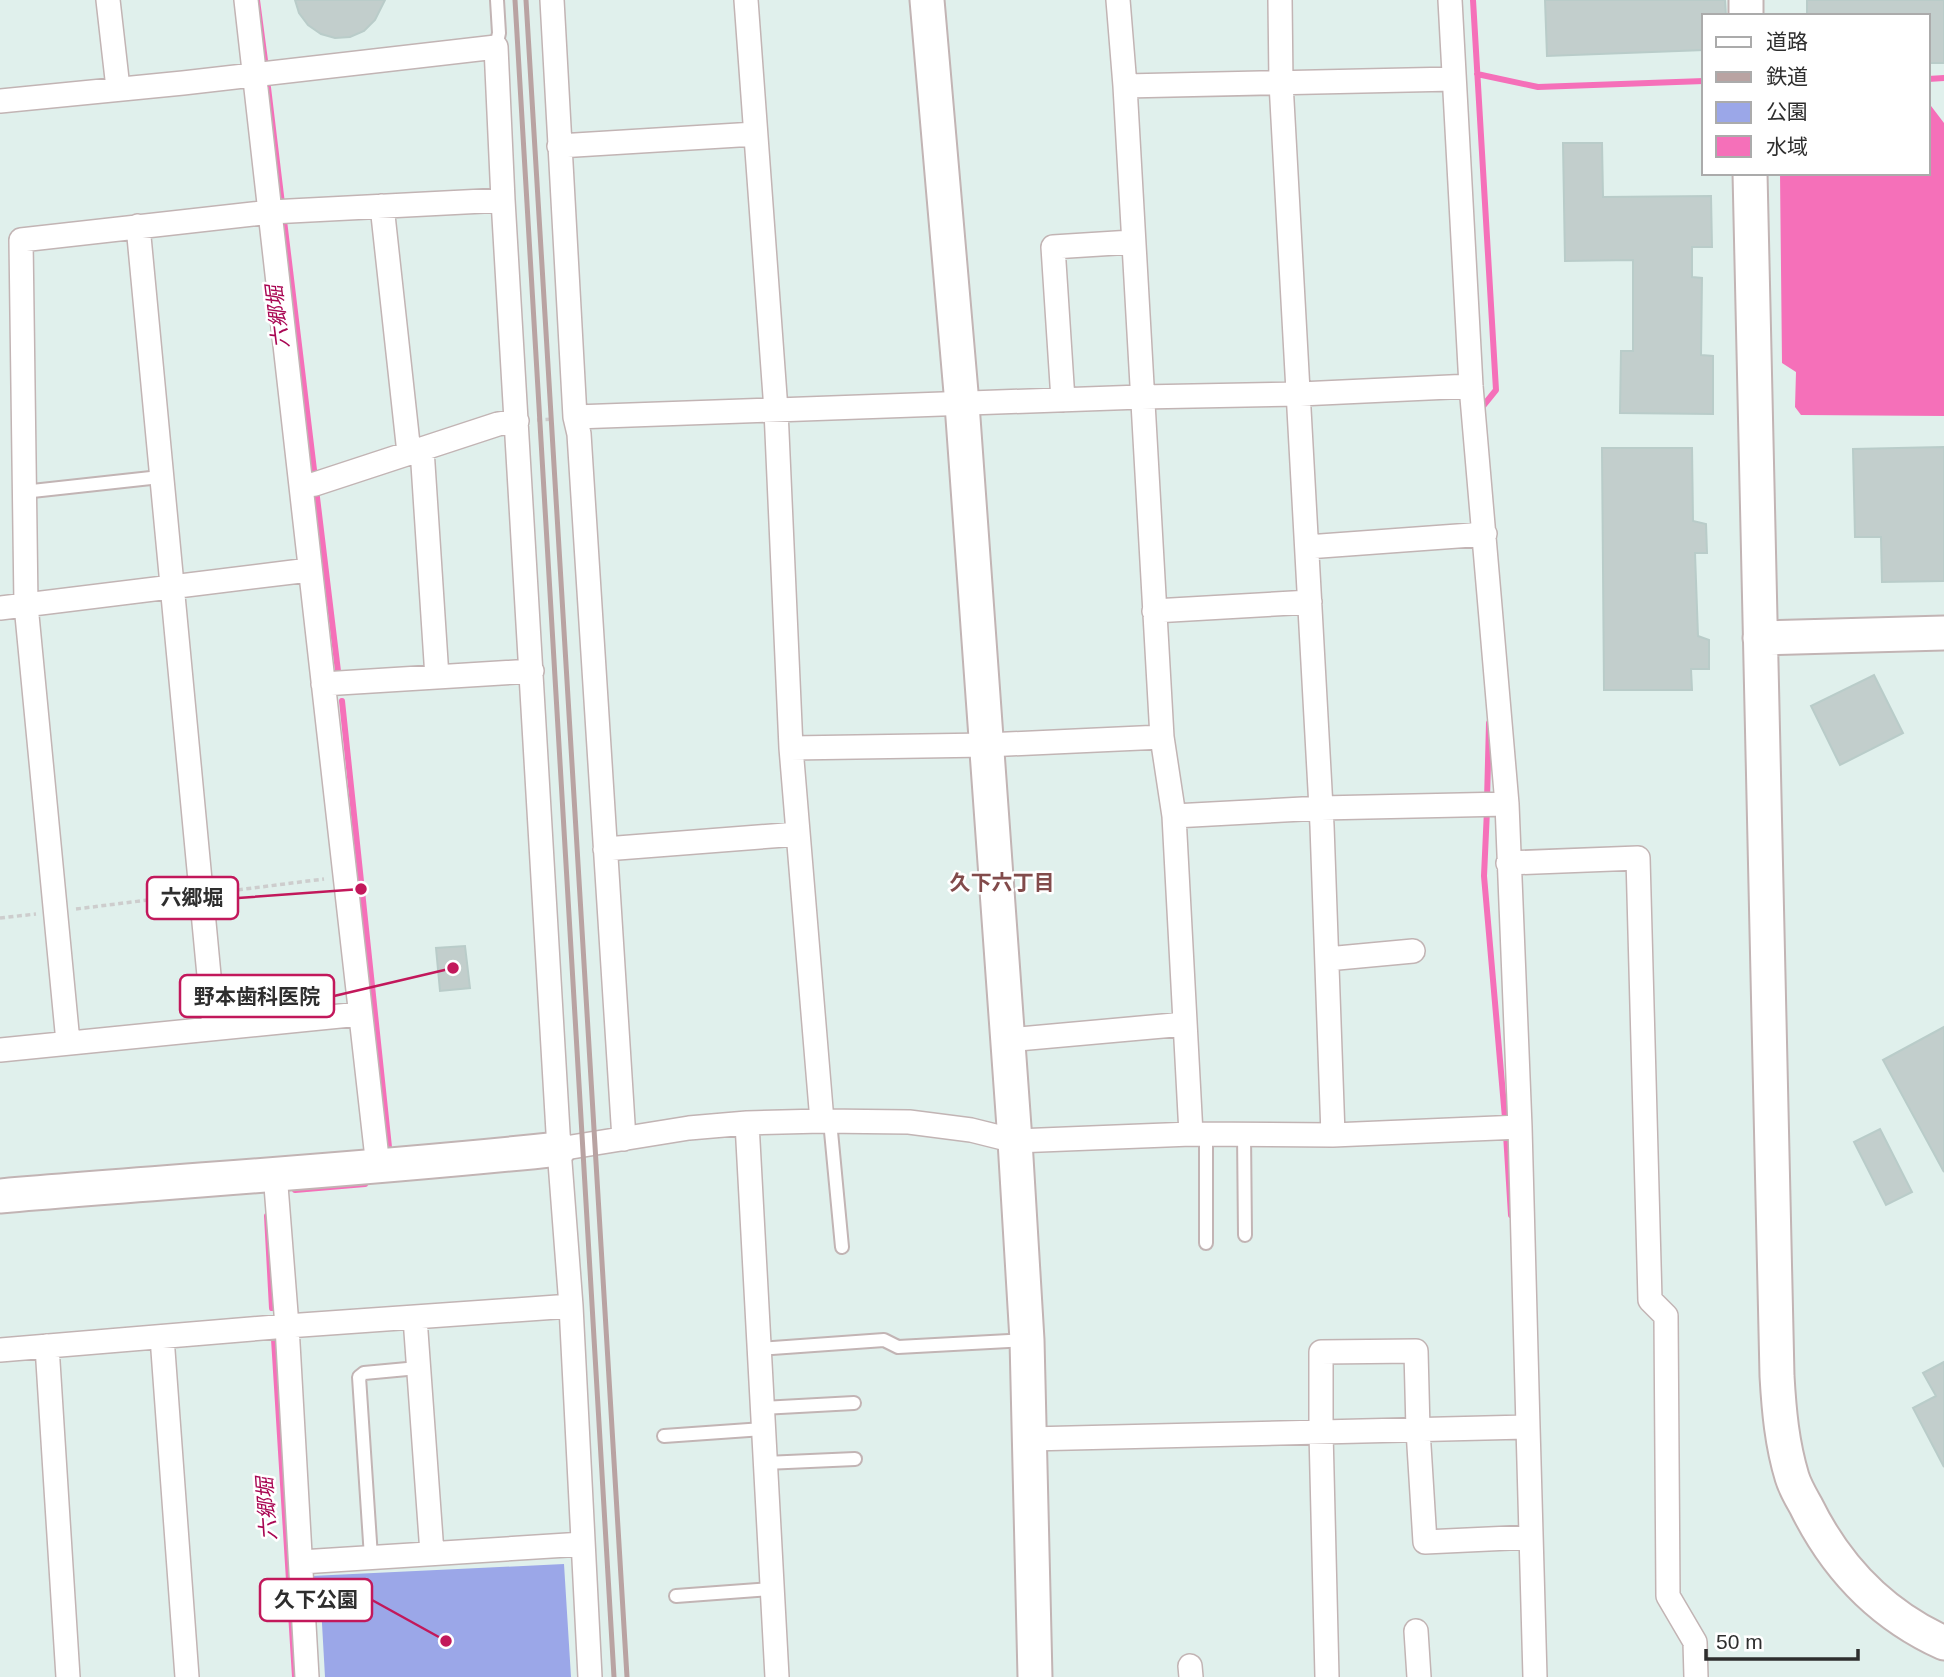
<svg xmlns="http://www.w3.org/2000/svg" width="1944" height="1677" viewBox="0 0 1944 1677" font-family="Arial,'Noto Sans JP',sans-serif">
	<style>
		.green { fill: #9ba7e8 }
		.water { fill: #f570b9 }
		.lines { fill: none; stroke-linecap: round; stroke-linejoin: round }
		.stream { stroke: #f570b9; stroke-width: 6 }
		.building { fill: #c2cecc; stroke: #b9ccc9; stroke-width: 2 }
		.lane-casing { stroke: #c2b4b4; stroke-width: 16 }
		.street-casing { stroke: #c2b4b4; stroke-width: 26 }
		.secondary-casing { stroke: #c2b4b4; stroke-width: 37 }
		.path { stroke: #cdcdcd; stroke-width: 3.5; stroke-dasharray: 5 3.5; stroke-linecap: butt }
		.lane { stroke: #fff; stroke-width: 12 }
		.street { stroke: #fff; stroke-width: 23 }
		.secondary { stroke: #fff; stroke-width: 33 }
		.rail { stroke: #b9a3a2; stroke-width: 5 }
		.labels { text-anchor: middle; stroke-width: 5; stroke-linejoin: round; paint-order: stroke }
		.water-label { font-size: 21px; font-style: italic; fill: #a90753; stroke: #fff }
		.neighbourhood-label { font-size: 21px; font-weight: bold; fill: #824b4b; stroke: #fff }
		.leader { fill: none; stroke: #c2185b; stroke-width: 2.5 }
		.callout-dot { fill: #c2185b; stroke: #fff; stroke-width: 2.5 }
		.callout { fill: #fff; stroke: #c2185b; stroke-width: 2.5 }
		.callout-label { font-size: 21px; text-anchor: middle; font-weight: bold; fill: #2e2e2e }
	</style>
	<rect width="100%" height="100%" fill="#e0f0ec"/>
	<path class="green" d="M 564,1564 L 571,1677 L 325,1677 L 321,1606 L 313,1606 L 311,1576 Z"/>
	<path class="water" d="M 1928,102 L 1944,123 L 1944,416 L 1801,415 L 1795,407 L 1796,372 L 1782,363 L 1780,173 L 1928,173 Z"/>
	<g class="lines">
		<path class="stream" d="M 257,0 L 266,68
			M 1473,0 L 1496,390 L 1479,411
			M 1477,74 L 1538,87 L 1704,81
			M 267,79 L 315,478
			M 1928,79 L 1944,78
			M 316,489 L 338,671
			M 342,701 L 389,1147
			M 1487,800 L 1489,723
			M 1487,810 L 1484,876 L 1505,1118 L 1511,1215
			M 295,1190 L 365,1184
			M 267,1216 L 272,1308
			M 274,1339 L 295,1677"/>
	</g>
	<path class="building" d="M 295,0 L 385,0 L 375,20 L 364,31 L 350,37 L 335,38 L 321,34 L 308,25 L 299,13 Z
		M 1545,0 L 1725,0 L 1726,16 L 1704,16 L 1704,50 L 1547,56 Z
		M 1807,0 L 1944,0 L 1944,63 L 1928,63 L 1928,16 L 1807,16 Z
		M 1563,143 L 1602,143 L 1603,197 L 1711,196 L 1712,247 L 1692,247 L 1692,277 L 1702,278 L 1701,355 L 1713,356 L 1713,414 L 1620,413 L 1621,351 L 1633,351 L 1633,260 L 1565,261 Z
		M 1944,447 L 1944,581 L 1882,582 L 1881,537 L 1855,537 L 1853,449 Z
		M 1602,448 L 1692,448 L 1693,521 L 1706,524 L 1707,553 L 1695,553 L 1698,636 L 1709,640 L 1709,669 L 1691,669 L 1692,690 L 1604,690 Z
		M 1874,675 L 1903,733 L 1840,765 L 1811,706 Z
		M 465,946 L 470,988 L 440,991 L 436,948 Z
		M 1944,1027 L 1944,1172 L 1883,1060 Z
		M 1880,1129 L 1912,1192 L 1886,1205 L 1854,1142 Z
		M 1944,1362 L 1944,1467 L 1913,1408 L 1936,1396 L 1923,1373 Z"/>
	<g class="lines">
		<g class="lane-casing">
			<path id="lane" d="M 496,47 L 499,33 L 497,0
				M 23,492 L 160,477
				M 830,1121 L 842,1247
				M 1244,1134 L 1245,1235
				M 1206,1135 L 1206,1243
				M 759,1349 L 884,1340 L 898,1347 L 1026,1340
				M 762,1408 L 854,1403
				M 664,1436 L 763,1429
				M 765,1463 L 855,1459
				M 371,1557 L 359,1377 L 364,1373 L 418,1368
				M 676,1596 L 772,1589"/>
		</g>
		<g class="street-casing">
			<path id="street" d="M 108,0 L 118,88
				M 246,0 L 378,1167
				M 552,0 L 575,417 L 579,434 L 624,1139
				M 746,0 L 776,410 L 791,748 L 822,1121
				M 1118,0 L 1125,86 L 1162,737 L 1174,816 L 1191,1134
				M 1280,0 L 1281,83 L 1322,826 L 1333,1135
				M 1125,86 L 1454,79
				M 0,101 L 183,83 L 496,47 L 503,200 L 559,1149 L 571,1306 L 590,1677
				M 559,146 L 755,134
				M 382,206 L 409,453
				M 138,226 L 214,1028
				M 1063,400 L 1053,247 L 1132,242
				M 575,417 L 1141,397 L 1300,394 L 1471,386
				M 422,449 L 437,677
				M 301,486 L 315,484 L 498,424 L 517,421
				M 1307,547 L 1485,534
				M 0,608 L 309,570
				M 1154,611 L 1310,602
				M 323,684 L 532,671
				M 791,748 L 987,745 L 1162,737
				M 1174,816 L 1321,808 L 1507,804
				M 605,849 L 798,834
				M 1508,863 L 1638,858 L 1650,1300 L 1666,1316 L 1668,1596 L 1695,1642 L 1696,1677
				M 1327,959 L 1413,951
				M 1008,1040 L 1185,1024
				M 68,1042 L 26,605 L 21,240 L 271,212 L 503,200
				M 0,1050 L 360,1014
				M 747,1123 L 777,1677
				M 559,1149 L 689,1128 L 747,1123 L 822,1121 L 909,1122 L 971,1130 L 1015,1141 L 1191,1134 L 1333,1135 L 1520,1127
				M 275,1173 L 287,1326 L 307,1677
				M 415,1318 L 432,1553
				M 162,1337 L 187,1677
				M 47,1346 L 68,1677
				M 0,1350 L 287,1326 L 571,1306
				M 1528,1427 L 1535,1677
				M 1029,1439 L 1528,1427 L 1520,1127 L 1507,804 L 1471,386 L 1450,0
				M 301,1562 L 583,1544
				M 1416,1631 L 1419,1677
				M 1190,1666 L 1191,1677
				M 1327,1677 L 1321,1432 L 1321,1352 L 1416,1351 L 1418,1430 L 1425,1542 L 1531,1537"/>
		</g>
		<g class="secondary-casing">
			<path id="secondary" d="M 927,0 L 962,404 L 1015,1141 L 1027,1340 L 1035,1677
				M 1746,16 L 1746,0
				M 1750,173 L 1777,1376 C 1779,1411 1782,1444 1792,1477 C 1795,1487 1801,1497 1806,1506 C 1836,1567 1882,1615 1944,1643
				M 1760,638 L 1944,633
				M 0,1196 C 186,1180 373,1169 559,1149"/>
		</g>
		<path class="path" d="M 537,420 L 553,419
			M 221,892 L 324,879
			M 76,909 L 180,896
			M 0,918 L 36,914"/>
		<use href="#lane" class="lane"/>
		<use href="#street" class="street"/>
		<use href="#secondary" class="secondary"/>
		<path class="rail" d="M 515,0 L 614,1677
			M 526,0 L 627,1677"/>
	</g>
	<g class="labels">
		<g class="water-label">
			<text transform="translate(278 317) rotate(-97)" y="7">六郷堀</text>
			<text transform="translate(267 1509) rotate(-94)" y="7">六郷堀</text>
		</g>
		<g class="neighbourhood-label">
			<text x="1002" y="890">久下六丁目</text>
		</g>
	</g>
	<path class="leader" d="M361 889L238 898M453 968L334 996M446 1641L372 1600"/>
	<g class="callout-dot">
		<circle cx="361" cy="889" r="7"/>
		<circle cx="453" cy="968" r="7"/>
		<circle cx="446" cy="1641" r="7"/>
	</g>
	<g class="callout">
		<rect x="147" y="877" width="91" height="42" rx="7"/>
		<rect x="180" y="975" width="154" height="42" rx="7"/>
		<rect x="260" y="1579" width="112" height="42" rx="7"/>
	</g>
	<g class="callout-label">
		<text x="192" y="905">六郷堀</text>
		<text x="257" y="1004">野本歯科医院</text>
		<text x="316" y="1607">久下公園</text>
	</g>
	<rect x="1702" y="14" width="228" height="161" fill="#ffffff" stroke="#ababab" stroke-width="2"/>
	<rect x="1716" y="37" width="35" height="10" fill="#ffffff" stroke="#ababab" stroke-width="2"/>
	<text x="1766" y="49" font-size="21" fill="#2e2e2e">道路</text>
	<rect x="1716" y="72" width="35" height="10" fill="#b9a3a2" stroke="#ababab" stroke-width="2"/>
	<text x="1766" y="84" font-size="21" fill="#2e2e2e">鉄道</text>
	<rect x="1716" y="102" width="35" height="21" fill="#9ba7e8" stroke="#ababab" stroke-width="2"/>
	<text x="1766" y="119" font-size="21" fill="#2e2e2e">公園</text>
	<rect x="1716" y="136" width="35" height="21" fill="#f570b9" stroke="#ababab" stroke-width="2"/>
	<text x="1766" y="154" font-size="21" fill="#2e2e2e">水域</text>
	<path d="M1706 1649v10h152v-10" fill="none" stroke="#2e2e2e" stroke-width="3.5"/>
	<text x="1716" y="1649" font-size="21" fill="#2e2e2e" stroke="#ffffff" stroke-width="5" paint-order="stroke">50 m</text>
</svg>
